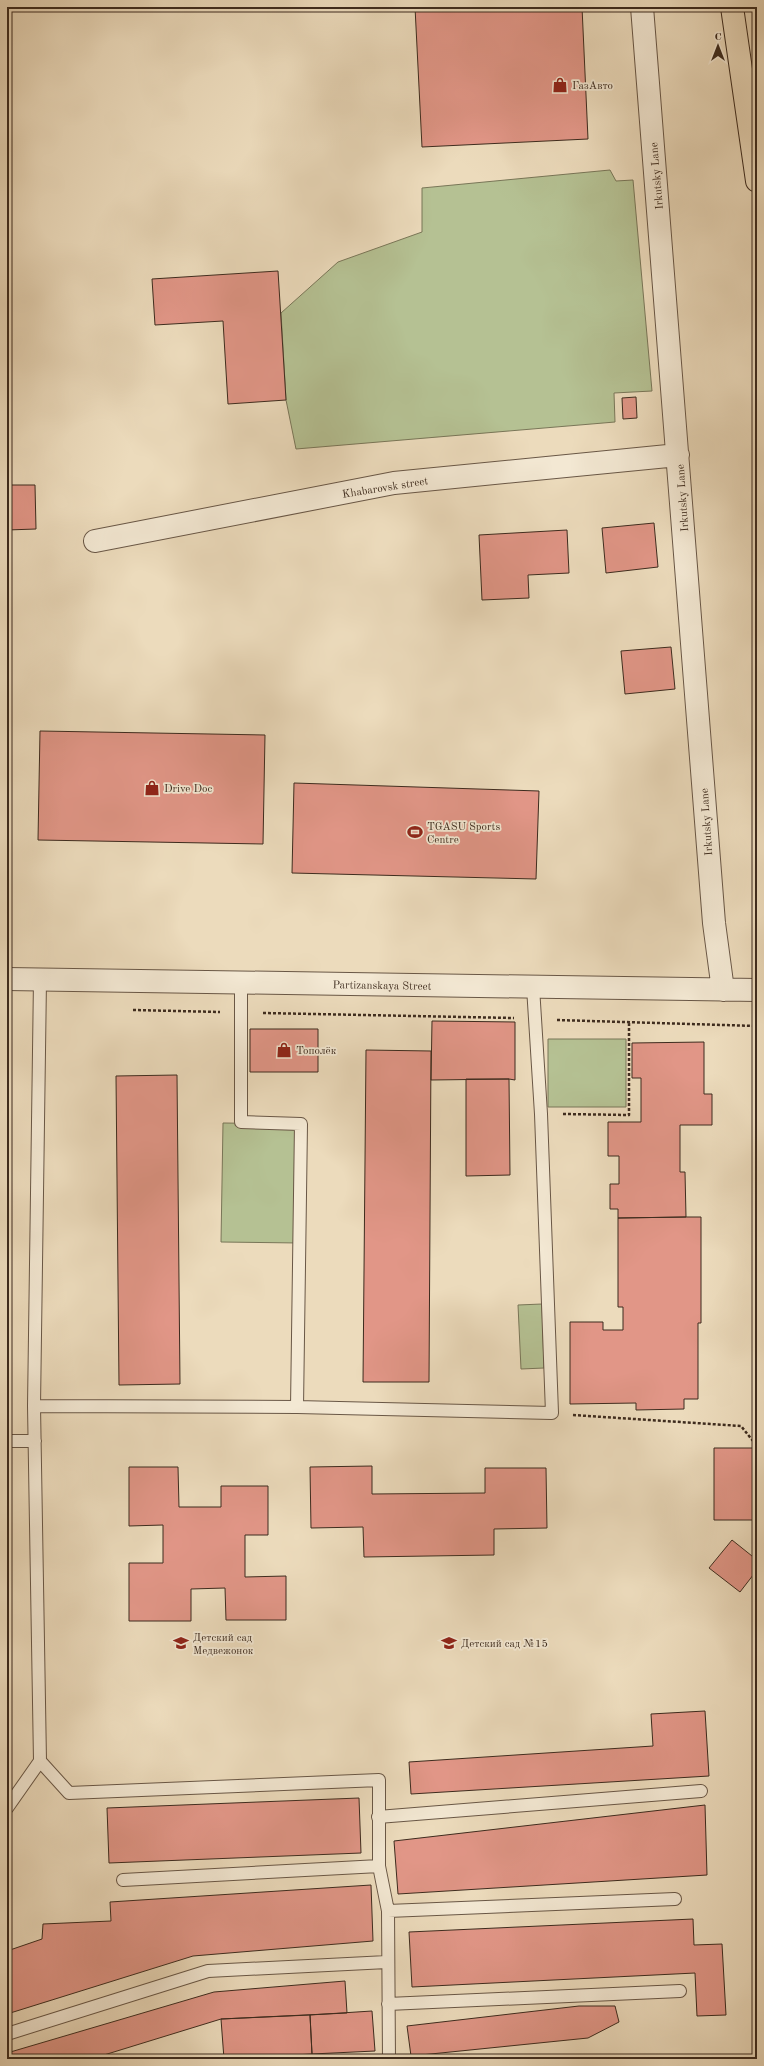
<svg xmlns="http://www.w3.org/2000/svg" width="764" height="2066" viewBox="0 0 764 2066" font-family="'Old Standard TT',serif">
	<style>
		.green { fill: #b5c193; stroke: #797658 }
		.building { fill: #e19687; stroke: #3d2b1e }
		.lines { fill: none; stroke-linecap: round; stroke-linejoin: round }
		.service-casing { stroke: #695746; stroke-width: 14 }
		.minor-casing { stroke: #695746; stroke-width: 24 }
		.primary-casing { stroke: #3d2b1e; stroke-width: 24 }
		.path { stroke: #3d2b1e; stroke-width: 2.5; stroke-dasharray: 3 2; stroke-linecap: butt }
		.service { stroke: #f3e8d3; stroke-width: 12 }
		.minor { stroke: #f3e8d3; stroke-width: 22 }
		.primary { stroke: #ecdbbc; stroke-width: 22 }
		.labels { text-anchor: middle; stroke-width: 3.5; stroke-linejoin: round; paint-order: stroke }
		.poi-label { font-size: 11px; fill: #3d2b1e; stroke: #f3e8d3; text-anchor: start }
		.street-label { font-size: 11px; fill: #3d2b1e; stroke: #f3e8d3 }
	</style>
	<rect width="100%" height="100%" fill="#ecdbbc"/>
	<filter id="stains"><feTurbulence type="fractalNoise" baseFrequency=".005" numOctaves="4"/><feColorMatrix values="0 0 0 0 .2 0 0 0 0 .09 0 0 0 0 .02 0 0 0 .5 -.17"/></filter>
	<radialGradient id="worn" r=".72"><stop offset=".6" stop-color="#630" stop-opacity="0"/><stop offset="1" stop-color="#630" stop-opacity=".3"/></radialGradient>
	<path class="green" d="M 610,170 L 616,181 L 633,180 L 652,391 L 614,393 L 615,422 L 296,449 L 286,400 L 281,313 L 338,262 L 422,232 L 422,188 Z
		M 548,1039 L 626,1039 L 626,1107 L 548,1107 Z
		M 223,1123 L 301,1124 L 299,1243 L 221,1242 Z
		M 542,1304 L 544,1368 L 521,1369 L 518,1305 Z"/>
	<path class="building" d="M 415,7 L 582,7 L 588,139 L 422,147 Z
		M 278,271 L 286,400 L 228,404 L 223,321 L 155,325 L 152,279 Z
		M 636,397 L 637,418 L 623,419 L 622,398 Z
		M 7,485 L 35,485 L 36,529 L 7,530 Z
		M 654,523 L 658,567 L 606,573 L 602,528 Z
		M 567,530 L 569,573 L 528,575 L 529,598 L 482,600 L 479,535 Z
		M 671,647 L 675,689 L 625,694 L 621,651 Z
		M 40,731 L 265,735 L 263,844 L 38,840 Z
		M 294,783 L 539,791 L 536,879 L 292,873 Z
		M 432,1021 L 515,1022 L 515,1080 L 509,1079 L 431,1080 Z
		M 250,1029 L 318,1029 L 318,1072 L 250,1072 Z
		M 704,1042 L 704,1094 L 712,1094 L 712,1125 L 680,1125 L 680,1172 L 685,1172 L 686,1217 L 618,1218 L 618,1209 L 610,1209 L 610,1184 L 619,1184 L 619,1156 L 608,1156 L 608,1122 L 641,1122 L 641,1078 L 632,1078 L 632,1043 Z
		M 366,1050 L 431,1051 L 429,1382 L 363,1382 Z
		M 177,1075 L 180,1384 L 119,1385 L 116,1076 Z
		M 466,1079 L 509,1079 L 510,1175 L 466,1176 Z
		M 686,1217 L 701,1217 L 701,1323 L 698,1323 L 698,1399 L 684,1399 L 684,1409 L 636,1410 L 636,1403 L 570,1404 L 570,1322 L 603,1322 L 603,1330 L 623,1330 L 623,1307 L 618,1307 L 618,1218 Z
		M 714,1448 L 756,1448 L 756,1520 L 714,1520 Z
		M 372,1466 L 372,1494 L 485,1493 L 485,1468 L 546,1468 L 547,1528 L 494,1529 L 494,1555 L 364,1557 L 363,1527 L 311,1528 L 310,1467 Z
		M 129,1467 L 178,1467 L 179,1507 L 221,1507 L 221,1486 L 268,1486 L 268,1535 L 245,1535 L 245,1577 L 286,1576 L 286,1620 L 226,1620 L 225,1588 L 191,1589 L 191,1621 L 129,1621 L 129,1563 L 163,1563 L 163,1525 L 129,1526 Z
		M 732,1540 L 757,1560 L 757,1570 L 740,1592 L 709,1568 Z
		M 705,1711 L 709,1776 L 411,1794 L 409,1762 L 653,1746 L 651,1714 Z
		M 359,1798 L 361,1853 L 109,1863 L 107,1808 Z
		M 705,1805 L 707,1875 L 398,1894 L 394,1841 Z
		M 371,1885 L 373,1941 L 193,1956 L 7,2014 L 7,1951 L 42,1939 L 43,1924 L 111,1921 L 110,1902 Z
		M 693,1919 L 694,1945 L 722,1944 L 726,2015 L 697,2016 L 695,1973 L 412,1987 L 409,1932 Z
		M 345,1981 L 347,2013 L 221,2019 L 91,2059 L 7,2059 L 7,2053 L 214,1992 Z
		M 579,2006 L 615,2006 L 619,2022 L 588,2038 L 411,2056 L 407,2026 Z
		M 372,2011 L 375,2051 L 312,2054 L 310,2015 Z
		M 310,2015 L 312,2054 L 224,2059 L 221,2019 Z
		M 698,2057 L 698,2059 L 666,2059 L 666,2058 Z"/>
	<g class="lines">
		<g class="service-casing">
			<path id="service" d="M 40,980 L 34,1406 L 40,1761 L 69,1793 L 379,1780 L 379,1866 L 388,1911 L 389,2059
				M 241,983 L 241,1122 L 301,1124 L 297,1407
				M 34,1406 L 297,1407 L 552,1413 L 541,1114 L 533,987
				M 7,1441 L 35,1441
				M 7,1808 L 40,1761
				M 378,1817 L 701,1791
				M 123,1880 L 379,1866
				M 388,1911 L 675,1899
				M 388,2004 L 680,1991
				M 7,2034 L 208,1971 L 387,1962"/>
		</g>
		<g class="minor-casing">
			<path id="minor" d="M 642,7 L 714,923 L 723,990
				M 95,541 L 394,483 L 678,455
				M 7,979 L 757,990"/>
		</g>
		<g class="primary-casing">
			<path id="primary" d="M 732,7 L 757,181"/>
		</g>
		<path class="path" d="M 133,1010 L 220,1012
			M 263,1013 L 514,1018
			M 557,1020 L 757,1026
			M 563,1114 L 629,1115 L 629,1022
			M 573,1415 L 741,1426 L 757,1446"/>
		<use href="#service" class="service"/>
		<use href="#minor" class="minor"/>
		<use href="#primary" class="primary"/>
	</g>
	<defs>
		<g id="shop-bare" transform="scale(1.2)"><path d="M-5-2.5h2.3a2.7 3.5 0 0 1 5.4 0H5L5.5 6h-11ZM-1.5-2.5h3a1.5 2.3 0 0 0-3 0Z" fill="#8f2418" stroke="#f3e8d3" stroke-width="2.5" paint-order="stroke"/></g>
		<g id="stadium-bare" transform="scale(1.2)"><path d="M0-5a6.5 5 0 1 0 0 10a6.5 5 0 1 0 0-10ZM-3.5-1.8h7v3.6h-7Z" fill="#8f2418" stroke="#f3e8d3" stroke-width="2.5" paint-order="stroke"/></g>
		<g id="school-bare" transform="scale(1.2)"><path d="M0-5L7-2L0 1L-7-2ZM-4 1L0 2.5L4 1V4Q0 6-4 4Z" fill="#8f2418" stroke="#f3e8d3" stroke-width="2.5" paint-order="stroke"/></g>
	</defs>
	<g fill-rule="evenodd">
		<use href="#shop-bare" x="560" y="85"/>
		<use href="#shop-bare" x="152" y="788"/>
		<use href="#stadium-bare" x="415" y="832"/>
		<use href="#shop-bare" x="284" y="1050"/>
		<use href="#school-bare" x="181" y="1643"/>
		<use href="#school-bare" x="449" y="1643"/>
	</g>
	<g class="labels">
		<g class="poi-label">
			<text x="572" y="89">ГазАвто</text>
			<text x="164" y="792">Drive Doc</text>
			<text x="427" y="830">TGASU Sports<tspan x="427" dy="13">Centre</tspan></text>
			<text x="296" y="1054">Тополёк</text>
			<text x="193" y="1641">Детский сад<tspan x="193" dy="13">Медвежонок</tspan></text>
			<text x="461" y="1647">Детский сад №15</text>
		</g>
		<g class="street-label">
			<text transform="translate(656 176) rotate(-95)" y="4">Irkutsky Lane</text>
			<text transform="translate(385 487) rotate(-9)" y="4">Khabarovsk street</text>
			<text transform="translate(682 498) rotate(-94)" y="4">Irkutsky Lane</text>
			<text transform="translate(706 822) rotate(-94)" y="4">Irkutsky Lane</text>
			<text transform="translate(382 985) rotate(1)" y="4">Partizanskaya Street</text>
		</g>
	</g>
	<rect width="764" height="2066" fill="none" stroke="#ecdbbc" stroke-width="24"/>
	<rect x="8" y="8" width="748" height="2050" fill="none" stroke="#3d2b1e" stroke-width="2"/>
	<rect x="12" y="12" width="740" height="2042" fill="none" stroke="#3d2b1e"/>
	<g transform="translate(718 46)" stroke="#f3e8d3" stroke-width="3" paint-order="stroke">
	<path d="M0-3L7 15L0 10L-7 15Z" fill="#3d2b1e"/>
	<text y="-6" font-size="11" font-weight="bold" text-anchor="middle" fill="#3d2b1e">С</text>
	</g>
	<rect width="100%" height="100%" filter="url(#stains)"/>
	<rect width="100%" height="100%" fill="url(#worn)"/>
</svg>
